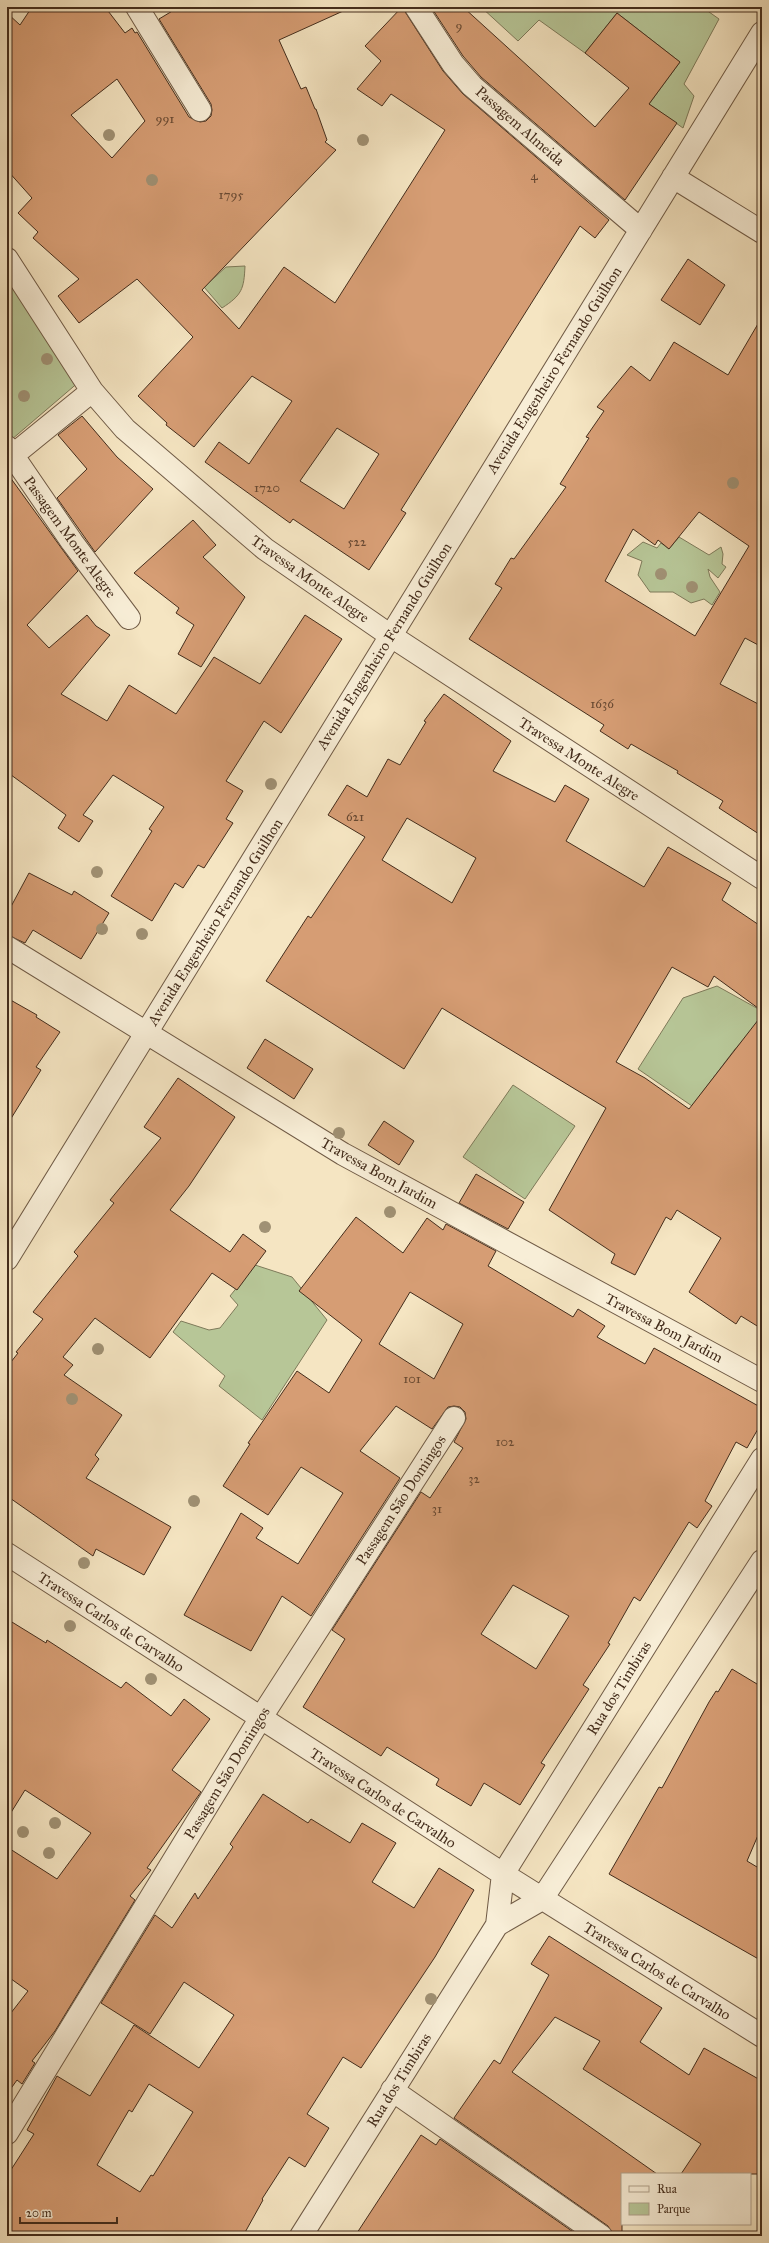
<svg xmlns="http://www.w3.org/2000/svg" width="769" height="2243" viewBox="0 0 769 2243" font-family="'IM FELL Great Primer',serif">
	<style>
		.green { fill: #b7c697; stroke: #7e7a5a }
		.building { fill: #d69d74; stroke: #442d1c; fill-rule: evenodd }
		.lines { fill: none; stroke-linecap: round; stroke-linejoin: round }
		.minor-casing { stroke: #705b46; stroke-width: 24 }
		.minor { stroke: #f8eed7; stroke-width: 22 }
		.tree { fill: #a09174 }
		.labels { text-anchor: middle; stroke-width: 3; stroke-linejoin: round; paint-order: stroke }
		.number-label { font-size: 13px; fill: #684932 }
		.street-label { font-size: 15px; fill: #442d1c; stroke: #f8eed7 }
	</style>
	<rect width="100%" height="100%" fill="#f5e5c2"/>
	<filter id="stains"><feTurbulence type="fractalNoise" baseFrequency=".005" numOctaves="4"/><feColorMatrix values="0 0 0 0 .2 0 0 0 0 .09 0 0 0 0 .02 0 0 0 .5 -.17"/></filter>
	<radialGradient id="worn" r=".72"><stop offset=".6" stop-color="#630" stop-opacity="0"/><stop offset="1" stop-color="#630" stop-opacity=".3"/></radialGradient>
	<path class="green" d="M 481,7 L 642,7 L 644,9 L 646,7 L 702,7 L 719,19 L 684,84 L 694,96 L 683,128 L 649,104 L 680,62 L 617,13 L 585,53 L 539,20 L 518,41 Z
		M 245,266 C 244,289 242,295 222,308 L 204,287 L 226,267 Z
		M 7,271 L 80,381 L 11,440 L 7,433 Z
		M 679,537 L 709,555 L 721,547 L 723,554 L 722,564 L 726,567 L 718,578 L 708,569 L 710,577 L 720,592 L 712,605 L 704,599 L 691,603 L 673,592 L 650,592 L 638,575 L 642,561 L 627,555 L 643,542 L 657,548 L 661,543 L 669,549 Z
		M 717,986 L 762,1011 L 762,1021 L 735,1049 L 692,1106 L 638,1069 L 683,998 Z
		M 513,1085 L 575,1126 L 525,1199 L 463,1157 Z
		M 255,1265 L 292,1277 L 327,1320 L 262,1420 L 219,1386 L 225,1376 L 173,1332 L 181,1321 L 209,1330 L 220,1328 L 238,1305 L 230,1296 Z"/>
	<path class="building" d="M 32,7 L 105,7 L 125,33 L 132,28 L 135,33 L 137,32 L 189,117 L 200,122 L 206,121 L 211,116 L 212,110 L 211,104 L 159,19 L 179,7 L 352,7 L 279,40 L 301,89 L 306,87 L 315,109 L 316,109 L 327,140 L 325,142 L 336,150 L 202,290 L 239,329 L 284,267 L 335,303 L 445,130 L 391,94 L 382,106 L 357,89 L 381,61 L 365,46 L 402,7 L 443,71 L 463,94 L 609,220 L 595,238 L 580,226 L 401,510 L 406,513 L 369,570 L 293,519 L 290,523 L 205,462 L 219,442 L 249,464 L 292,401 L 252,376 L 194,447 L 166,425 L 167,423 L 138,396 L 193,337 L 137,279 L 79,323 L 58,296 L 79,279 L 33,238 L 38,232 L 18,213 L 32,198 L 7,170 L 7,13 L 20,25 ZM 117,79 L 145,121 L 112,158 L 71,115 ZM 337,428 L 379,454 L 344,509 L 300,481 Z
		M 431,7 L 463,7 L 595,127 L 629,88 L 585,53 L 617,13 L 680,62 L 649,104 L 677,123 L 625,200 L 481,77 L 463,56 Z
		M 688,259 L 725,285 L 700,325 L 661,300 Z
		M 762,317 L 762,647 L 745,638 L 720,684 L 762,706 L 762,836 L 719,808 L 723,801 L 677,773 L 678,771 L 631,744 L 628,749 L 600,731 L 604,725 L 469,639 L 502,588 L 495,584 L 511,558 L 514,559 L 566,487 L 560,484 L 589,438 L 586,437 L 604,411 L 597,407 L 631,366 L 650,381 L 674,342 L 728,375 ZM 699,512 L 749,546 L 695,636 L 605,581 L 633,529 L 655,545 L 658,540 L 669,549 Z
		M 82,416 L 117,457 L 153,489 L 95,552 L 57,498 L 87,469 L 58,435 Z
		M 7,473 L 78,571 L 27,625 L 49,648 L 87,615 L 96,626 L 110,635 L 61,694 L 107,721 L 129,685 L 176,714 L 214,657 L 260,684 L 305,615 L 342,639 L 281,733 L 264,721 L 226,781 L 243,791 L 226,819 L 233,823 L 204,868 L 198,865 L 183,888 L 175,883 L 152,921 L 111,896 L 152,831 L 149,829 L 164,807 L 113,775 L 83,815 L 93,821 L 79,842 L 58,828 L 66,815 L 7,772 Z
		M 193,520 L 216,545 L 203,557 L 245,597 L 201,667 L 178,654 L 194,625 L 176,613 L 179,608 L 134,573 Z
		M 444,694 L 511,741 L 493,771 L 555,802 L 565,785 L 589,799 L 566,841 L 644,887 L 668,847 L 731,883 L 722,900 L 762,927 L 762,1011 L 714,976 L 708,987 L 672,967 L 616,1062 L 645,1078 L 689,1109 L 762,1015 L 762,1329 L 741,1316 L 736,1324 L 689,1292 L 721,1238 L 677,1210 L 671,1220 L 666,1217 L 635,1275 L 611,1263 L 615,1254 L 549,1210 L 606,1108 L 442,1008 L 404,1069 L 266,981 L 308,916 L 311,918 L 365,837 L 328,815 L 347,785 L 367,797 L 388,759 L 400,765 L 426,722 L 424,721 ZM 407,818 L 476,858 L 452,903 L 382,860 Z
		M 29,873 L 72,895 L 74,891 L 109,913 L 81,959 L 33,930 L 25,943 L 7,935 L 7,914 Z
		M 7,998 L 37,1015 L 36,1017 L 60,1032 L 36,1067 L 41,1070 L 7,1125 Z
		M 265,1039 L 313,1069 L 294,1099 L 247,1068 Z
		M 178,1078 L 235,1117 L 189,1186 L 170,1210 L 230,1252 L 243,1234 L 266,1251 L 237,1290 L 212,1273 L 150,1358 L 95,1318 L 63,1357 L 73,1365 L 64,1375 L 122,1415 L 95,1455 L 99,1459 L 86,1478 L 171,1527 L 144,1575 L 96,1549 L 93,1556 L 7,1496 L 7,1367 L 18,1353 L 16,1352 L 43,1319 L 33,1312 L 78,1256 L 74,1252 L 114,1203 L 110,1200 L 161,1138 L 144,1127 Z
		M 384,1121 L 414,1141 L 399,1165 L 368,1145 Z
		M 476,1174 L 524,1202 L 508,1229 L 459,1203 Z
		M 356,1217 L 403,1253 L 427,1218 L 443,1230 L 446,1224 L 496,1251 L 488,1266 L 573,1317 L 578,1309 L 605,1326 L 597,1337 L 645,1364 L 654,1348 L 762,1408 L 762,1422 L 747,1448 L 736,1442 L 705,1501 L 712,1506 L 697,1528 L 689,1522 L 640,1601 L 634,1597 L 608,1643 L 610,1644 L 583,1685 L 589,1689 L 541,1763 L 545,1765 L 520,1805 L 484,1783 L 471,1806 L 436,1785 L 439,1779 L 387,1747 L 381,1756 L 303,1707 L 345,1639 L 332,1630 L 421,1492 L 430,1498 L 463,1448 L 454,1442 L 466,1419 L 465,1412 L 460,1407 L 454,1406 L 448,1407 L 432,1429 L 396,1406 L 360,1451 L 400,1478 L 311,1616 L 282,1596 L 251,1651 L 184,1615 L 241,1513 L 263,1528 L 256,1538 L 298,1564 L 343,1493 L 301,1467 L 268,1515 L 223,1486 L 250,1444 L 248,1443 L 297,1371 L 329,1393 L 362,1340 L 299,1291 ZM 410,1292 L 463,1324 L 434,1379 L 379,1344 ZM 513,1585 L 569,1616 L 536,1669 L 481,1634 Z
		M 7,1619 L 46,1643 L 47,1640 L 121,1688 L 126,1682 L 171,1716 L 184,1699 L 210,1719 L 172,1770 L 201,1792 L 147,1868 L 151,1870 L 130,1896 L 135,1900 L 55,2031 L 32,2061 L 35,2063 L 22,2084 L 17,2080 L 7,2094 L 7,2018 L 28,1991 L 7,1976 L 7,1847 L 57,1879 L 91,1833 L 25,1790 L 7,1819 Z
		M 732,1669 L 762,1687 L 762,1826 L 747,1861 L 762,1870 L 762,1961 L 609,1874 L 659,1787 L 662,1788 L 709,1702 L 716,1691 L 718,1692 Z
		M 263,1794 L 308,1823 L 311,1819 L 350,1843 L 362,1823 L 396,1843 L 372,1882 L 414,1908 L 439,1868 L 474,1890 L 435,1957 L 361,2068 L 343,2057 L 307,2114 L 329,2128 L 305,2167 L 289,2157 L 262,2199 L 263,2200 L 243,2236 L 7,2236 L 7,2176 L 34,2134 L 27,2130 L 57,2076 L 90,2096 L 134,2025 L 199,2068 L 234,2015 L 184,1982 L 150,2034 L 101,2003 L 155,1915 L 172,1928 L 195,1893 L 198,1899 L 233,1847 L 230,1844 ZM 149,2084 L 193,2112 L 153,2176 L 151,2175 L 140,2192 L 97,2165 L 129,2110 L 132,2112 Z
		M 549,1936 L 662,2008 L 640,2042 L 689,2075 L 704,2048 L 762,2081 L 762,2174 L 681,2174 L 701,2144 L 583,2069 L 600,2041 L 555,2017 L 512,2072 L 657,2174 L 622,2174 L 622,2236 L 613,2236 L 608,2226 L 454,2118 L 494,2060 L 500,2064 L 549,1975 L 531,1964 Z
		M 421,2135 L 436,2145 L 440,2139 L 579,2236 L 355,2236 Z"/>
	<g class="lines">
		<g class="minor-casing">
			<path id="minor" d="M 137,7 L 200,110
				M 416,7 L 453,64 L 472,86 L 641,230
				M 673,177 L 762,232
				M 7,259 L 92,391 L 125,429 L 265,549 L 391,636 L 762,878
				M 7,447 L 72,542 L 129,618
				M 12,456 L 92,391
				M 7,947 L 343,1154 L 762,1381
				M 7,1259 L 762,33
				M 7,1554 L 503,1874 L 762,2036
				M 497,1925 L 542,1899 L 762,1561
				M 392,2090 L 601,2236
				M 7,2133 L 260,1719 L 454,1418
				M 301,2236 L 497,1925 L 503,1874 L 762,1459"/>
		</g>
		<use href="#minor" class="minor"/>
	</g>
	<g class="tree">
		<circle cx="109" cy="135" r="6"/>
		<circle cx="363" cy="140" r="6"/>
		<circle cx="152" cy="180" r="6"/>
		<circle cx="47" cy="359" r="6"/>
		<circle cx="24" cy="396" r="6"/>
		<circle cx="733" cy="483" r="6"/>
		<circle cx="661" cy="574" r="6"/>
		<circle cx="692" cy="587" r="6"/>
		<circle cx="271" cy="784" r="6"/>
		<circle cx="97" cy="872" r="6"/>
		<circle cx="102" cy="929" r="6"/>
		<circle cx="142" cy="934" r="6"/>
		<circle cx="339" cy="1133" r="6"/>
		<circle cx="390" cy="1212" r="6"/>
		<circle cx="265" cy="1227" r="6"/>
		<circle cx="98" cy="1349" r="6"/>
		<circle cx="72" cy="1399" r="6"/>
		<circle cx="194" cy="1501" r="6"/>
		<circle cx="84" cy="1563" r="6"/>
		<circle cx="70" cy="1626" r="6"/>
		<circle cx="151" cy="1679" r="6"/>
		<circle cx="55" cy="1823" r="6"/>
		<circle cx="23" cy="1832" r="6"/>
		<circle cx="49" cy="1853" r="6"/>
		<circle cx="431" cy="1999" r="6"/>
	</g>
	<g class="labels">
		<g class="number-label">
			<text x="459" y="30">9</text>
			<text x="165" y="123">991</text>
			<text x="534" y="180">4</text>
			<text x="231" y="199">1795</text>
			<text x="267" y="492">1720</text>
			<text x="357" y="546">522</text>
			<text x="602" y="708">1636</text>
			<text x="355" y="821">621</text>
			<text x="412" y="1383">101</text>
			<text x="505" y="1446">102</text>
			<text x="474" y="1483">32</text>
			<text x="437" y="1513">31</text>
		</g>
		<g class="street-label">
			<text transform="translate(520 126) rotate(41)" y="5">Passagem Almeida</text>
			<text transform="translate(554 370) rotate(-58)" y="5">Avenida Engenheiro Fernando Guilhon</text>
			<text transform="translate(70 537) rotate(54)" y="5">Passagem Monte Alegre</text>
			<text transform="translate(310 579) rotate(35)" y="5">Travessa Monte Alegre</text>
			<text transform="translate(384 646) rotate(-58)" y="5">Avenida Engenheiro Fernando Guilhon</text>
			<text transform="translate(579 759) rotate(33)" y="5">Travessa Monte Alegre</text>
			<text transform="translate(215 922) rotate(-58)" y="5">Avenida Engenheiro Fernando Guilhon</text>
			<text transform="translate(379 1173) rotate(29)" y="5">Travessa Bom Jardim</text>
			<text transform="translate(664 1328) rotate(28)" y="5">Travessa Bom Jardim</text>
			<text transform="translate(401 1500) rotate(-57)" y="5">Passagem São Domingos</text>
			<text transform="translate(111 1622) rotate(33)" y="5">Travessa Carlos de Carvalho</text>
			<text transform="translate(619 1688) rotate(-58)" y="5">Rua dos Timbiras</text>
			<text transform="translate(227 1773) rotate(-59)" y="5">Passagem São Domingos</text>
			<text transform="translate(383 1798) rotate(33)" y="5">Travessa Carlos de Carvalho</text>
			<text transform="translate(657 1971) rotate(32)" y="5">Travessa Carlos de Carvalho</text>
			<text transform="translate(399 2080) rotate(-58)" y="5">Rua dos Timbiras</text>
		</g>
	</g>
	<rect width="769" height="2243" fill="none" stroke="#f5e5c2" stroke-width="24"/>
	<rect x="8" y="8" width="753" height="2227" fill="none" stroke="#442d1c" stroke-width="2"/>
	<rect x="12" y="12" width="745" height="2219" fill="none" stroke="#442d1c"/>
	<rect x="621" y="2173" width="130" height="52" fill="#f8eed7" stroke="#b0a18c"/>
	<rect x="629" y="2186" width="20" height="6" fill="#f8eed7" stroke="#b0a18c"/>
	<text x="657" y="2193" font-size="12" fill="#442d1c">Rua</text>
	<rect x="629" y="2203" width="20" height="12" fill="#b7c697" stroke="#b0a18c"/>
	<text x="657" y="2213" font-size="12" fill="#442d1c">Parque</text>
	<path d="M20 2217v6h97v-6" fill="none" stroke="#442d1c" stroke-width="2"/>
	<text x="26" y="2217" font-size="12" fill="#442d1c" stroke="#f8eed7" stroke-width="3" paint-order="stroke">20 m</text>
	<rect width="100%" height="100%" filter="url(#stains)"/>
	<rect width="100%" height="100%" fill="url(#worn)"/>
</svg>
